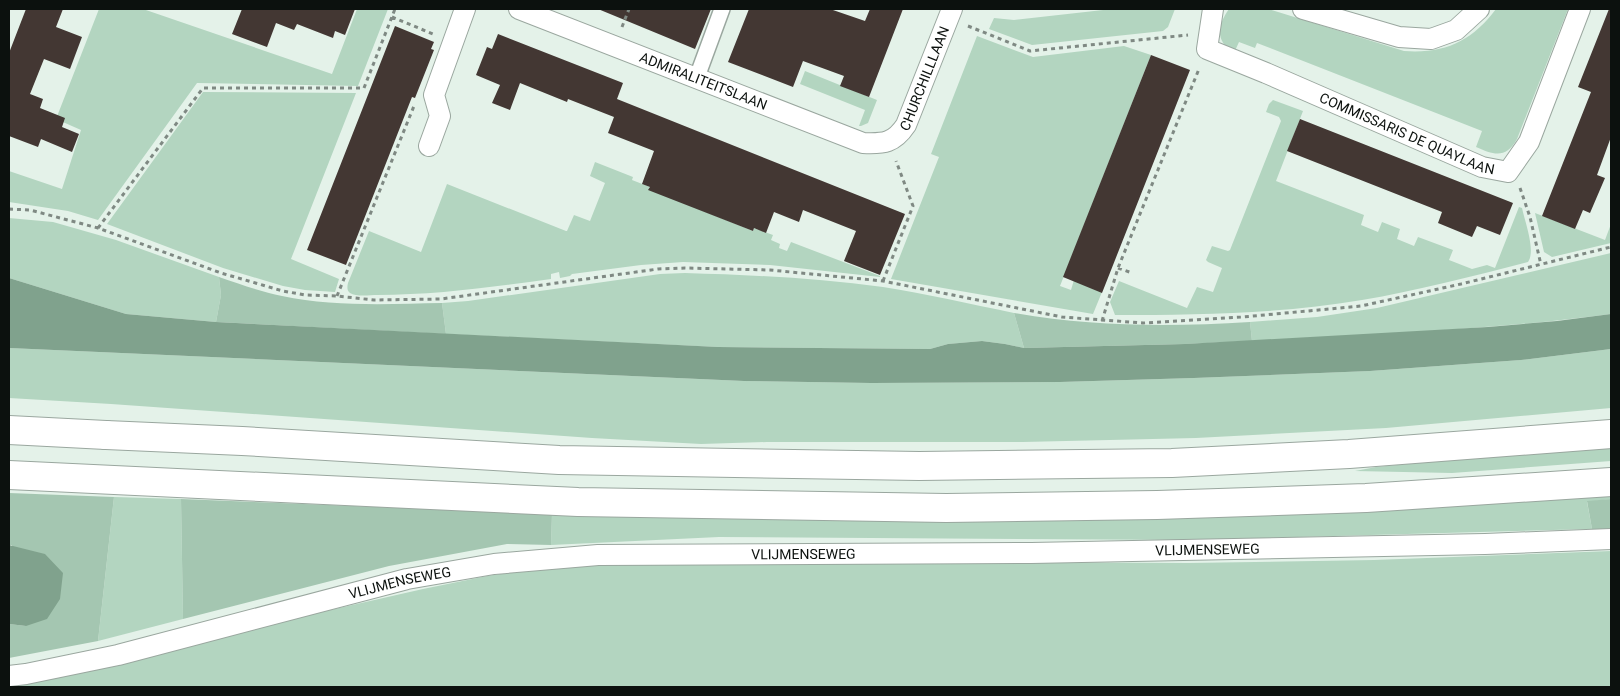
<svg xmlns="http://www.w3.org/2000/svg" width="1620" height="696" viewBox="0 0 1620 696" font-family="Roboto,sans-serif">
	<style>
		.green { fill: #b3d5c0 }
		.forest { fill: #a4c6b1 }
		.water { fill: #80a28d }
		.building { fill: #433733 }
		.lines { fill: none; stroke-linecap: round; stroke-linejoin: round }
		.pedestrian-casing { stroke: #9aa79f; stroke-width: 18 }
		.minor-casing { stroke: #9aa79f; stroke-width: 22 }
		.primary-casing { stroke: #9aa79f; stroke-width: 30 }
		.motorway-casing { stroke: #9aa79f; stroke-width: 30 }
		.path { stroke: #7f8983; stroke-width: 3; stroke-dasharray: 4 4; stroke-linecap: butt }
		.pedestrian { stroke: #fff; stroke-width: 15 }
		.minor { stroke: #fff; stroke-width: 20 }
		.primary { stroke: #fff; stroke-width: 28 }
		.motorway { stroke: #fff; stroke-width: 28 }
		.labels { text-anchor: middle; stroke-width: 5; stroke-linejoin: round; paint-order: stroke }
		.street-label { font-size: 14px; fill: #0c110e; stroke: #fff }
	</style>
	<rect width="100%" height="100%" fill="#e4f2e9"/>
	<path class="green" d="M 99,9 L 143,9 L 332,74 L 357,9 L 388,9 L 358,86 L 197,83 L 98,220 L 68,211 L 9,202 L 9,171 L 62,189 L 81,130 L 56,119 Z
		M 1112,9 L 1175,9 L 1168,27 L 1163,31 L 1032,45 L 989,29 L 994,18 L 1014,20 Z
		M 1229,9 L 1268,9 L 1404,51 C 1445,54 1472,41 1496,9 L 1568,9 L 1517,139 C 1506,159 1494,155 1476,147 L 1482,131 L 1257,43 L 1255,48 L 1239,42 L 1234,53 C 1215,41 1217,26 1229,9 Z
		M 977,36 L 1033,57 L 1124,46 L 1151,55 L 1060,286 L 1071,290 L 1074,280 L 1102,292 L 1093,314 L 891,279 L 939,157 L 931,154 Z
		M 805,71 L 877,100 L 868,123 L 861,126 L 859,126 L 865,110 L 800,84 Z
		M 203,92 L 356,93 L 291,259 L 339,279 L 335,292 L 305,290 L 283,286 L 223,268 L 107,224 Z
		M 1273,100 L 1303,111 L 1276,181 L 1364,215 L 1361,225 L 1378,232 L 1382,222 L 1400,229 L 1397,239 L 1414,246 L 1418,237 L 1453,250 L 1449,260 L 1472,269 L 1487,265 L 1495,268 L 1519,207 L 1522,208 C 1525,222 1536,251 1528,262 C 1474,276 1416,291 1362,300 C 1280,314 1197,315 1115,315 L 1110,302 L 1119,281 L 1187,308 L 1197,287 L 1213,292 L 1222,268 L 1208,262 L 1206,260 L 1212,246 L 1228,251 L 1230,250 L 1281,121 L 1279,117 L 1266,112 L 1269,104 Z
		M 595,162 L 633,177 L 632,180 L 650,187 L 649,189 L 753,231 L 754,228 L 773,235 L 771,240 L 780,244 L 779,248 L 787,251 L 791,242 L 880,276 L 880,277 L 770,265 L 683,262 L 641,265 L 572,274 L 570,276 L 560,278 L 559,272 L 551,274 L 551,279 C 493,287 436,295 377,295 C 370,295 356,297 350,293 C 347,291 347,287 348,283 L 369,231 L 421,252 L 447,184 L 566,231 L 567,231 L 574,215 L 590,221 L 605,183 L 590,176 Z
		M 1535,213 L 1605,240 L 1611,224 L 1611,243 L 1552,257 L 1544,252 Z
		M 9,218 L 53,222 L 116,240 L 219,277 L 221,295 L 216,322 L 126,314 L 9,278 Z
		M 1611,253 L 1611,314 C 1492,330 1372,334 1252,341 L 1250,322 L 1317,317 L 1377,308 Z
		M 685,273 C 752,275 817,278 883,287 C 927,294 971,304 1014,313 L 1024,348 L 1005,344 L 982,341 L 948,344 L 930,349 L 718,347 L 446,334 L 442,303 L 468,301 L 660,274 Z
		M 9,348 L 744,381 L 871,383 L 1060,382 L 1194,378 L 1370,371 L 1521,360 L 1611,349 L 1611,408 L 1386,428 L 1196,438 L 1023,442 L 767,442 L 701,444 L 592,438 L 111,404 L 9,398 Z
		M 1611,447 L 1611,461 L 1452,473 L 1355,471 L 1376,467 L 1501,455 Z
		M 1611,494 L 1611,499 L 1587,502 L 1592,529 L 1190,540 L 719,537 L 551,545 L 552,514 L 749,519 L 1024,521 L 1335,512 Z
		M 114,497 L 181,499 L 183,619 L 98,641 Z
		M 1611,551 L 1611,687 L 9,687 L 9,683 L 423,589 L 487,576 L 591,560 L 1188,563 L 1374,560 Z"/>
	<path class="forest" d="M 219,277 C 240,284 261,292 282,296 C 333,307 390,304 442,303 L 446,334 L 216,322 L 221,295 Z
		M 1014,313 C 1093,327 1171,327 1250,322 L 1252,341 L 1185,344 L 1024,348 Z
		M 9,493 L 114,497 L 98,641 L 9,658 L 9,624 L 26,626 L 12,545 L 9,545 Z
		M 181,499 L 552,514 L 551,545 L 507,544 L 389,566 L 183,619 Z
		M 1611,499 L 1611,529 L 1592,529 L 1587,501 Z"/>
	<path class="water" d="M 9,278 L 126,314 L 216,322 L 718,347 L 930,349 L 948,344 L 982,341 L 1005,344 L 1024,348 L 1185,344 L 1488,327 L 1557,321 L 1611,314 L 1611,349 L 1521,360 L 1370,371 L 1194,378 L 1060,382 L 871,383 L 744,381 L 9,348 Z
		M 9,545 L 45,554 L 63,573 L 60,599 L 47,619 L 26,626 L 9,624 Z"/>
	<path class="building" d="M 26,9 L 63,9 L 56,27 L 82,37 L 70,69 L 44,59 L 30,94 L 43,99 L 40,108 L 65,118 L 62,127 L 79,134 L 72,152 L 41,139 L 38,147 L 9,136 L 9,53 Z
		M 242,9 L 355,9 L 345,35 L 335,31 L 333,38 L 297,24 L 294,30 L 276,23 L 267,47 L 232,34 Z
		M 598,9 L 711,9 L 695,49 Z
		M 749,9 L 830,9 L 865,21 L 870,9 L 903,9 L 869,97 L 840,86 L 844,76 L 803,61 L 793,87 L 728,62 Z
		M 1609,9 L 1611,9 L 1611,137 L 1597,175 L 1605,178 L 1590,213 L 1583,210 L 1575,229 L 1542,216 L 1591,92 L 1578,87 Z
		M 395,26 L 434,42 L 431,49 L 434,50 L 415,98 L 412,97 L 346,265 L 307,250 Z
		M 498,34 L 623,83 L 617,99 L 905,214 L 880,275 L 844,261 L 856,231 L 803,210 L 799,222 L 774,212 L 766,233 L 754,228 L 753,231 L 648,190 L 650,187 L 642,184 L 654,151 L 608,133 L 614,117 L 568,99 L 567,102 L 520,83 L 510,110 L 492,103 L 500,85 L 476,75 L 487,47 L 492,49 Z
		M 1151,55 L 1190,70 L 1102,293 L 1063,277 Z
		M 1300,119 L 1513,203 L 1500,235 L 1477,226 L 1472,237 L 1438,223 L 1442,212 L 1287,151 Z"/>
	<g class="lines">
		<g class="pedestrian-casing">
			<path id="pedestrian" d="M 697,77 L 722,9"/>
		</g>
		<g class="minor-casing">
			<g id="minor">
				<path id="s1" d="M 519,9 L 863,143 C 884,144 894,143 906,125 L 952,9"/>
				<path id="s2" d="M 1213,9 L 1207,49 L 1266,73 L 1482,167 L 1508,172 L 1529,142 L 1580,9"/>
				<path d="M 1303,9 L 1399,37 L 1431,39 L 1456,30 L 1479,9"/>
				<path d="M 429,146 L 440,116 L 434,95 L 465,9"/>
				<path id="s3" d="M 9,676 L 26,674 L 118,655 L 407,579 L 494,564 L 598,555 L 1031,553 L 1485,544 L 1611,539"/>
			</g>
		</g>
		<g class="primary-casing">
			<path id="primary" d="M 106,435 L 242,441 L 559,460 L 919,466 L 1172,463 L 1349,454 L 1611,434
				M 9,475 L 578,502 L 946,508 L 1157,505 L 1366,498 L 1611,482"/>
		</g>
		<g class="motorway-casing">
			<path id="motorway" d="M 9,430 L 106,435"/>
		</g>
		<path class="path" d="M 392,17 L 433,34
			M 968,26 L 1030,51 L 1188,35
			M 622,27 L 629,9
			M 1520,188 L 1530,217 L 1541,265
			M 9,209 L 30,210 L 98,228 L 221,273 L 283,291 L 305,295 L 337,296 L 374,300 L 441,299 L 658,269 L 685,268 L 770,270 L 883,281 L 1062,317 L 1143,323 L 1243,317 L 1361,306 L 1461,284 L 1611,247
			M 98,228 L 203,88 L 364,88 L 395,9
			M 1118,268 L 1132,273
			M 883,281 L 913,206 L 896,161
			M 337,296 L 414,106
			M 1102,321 L 1118,268 L 1199,69"/>
		<use href="#pedestrian" class="pedestrian"/>
		<use href="#minor" class="minor"/>
		<use href="#primary" class="primary"/>
		<use href="#motorway" class="motorway"/>
	</g>
	<g class="labels">
		<g class="street-label">
			<text dy="5" stroke="none"><textPath href="#s1" startOffset="469">CHURCHILLLAAN</textPath></text>
			<text dy="5" stroke="none"><textPath href="#s1" startOffset="198">ADMIRALITEITSLAAN</textPath></text>
			<text dy="5" stroke="none"><textPath href="#s2" startOffset="258">COMMISSARIS DE QUAYLAAN</textPath></text>
			<text dy="5" stroke="none"><textPath href="#s3" startOffset="1212">VLIJMENSEWEG</textPath></text>
			<text dy="5" stroke="none"><textPath href="#s3" startOffset="808">VLIJMENSEWEG</textPath></text>
			<text dy="5" stroke="none"><textPath href="#s3" startOffset="402">VLIJMENSEWEG</textPath></text>
		</g>
	</g>
	<rect width="1620" height="696" fill="none" stroke="#0c110e" stroke-width="20"/>
</svg>
